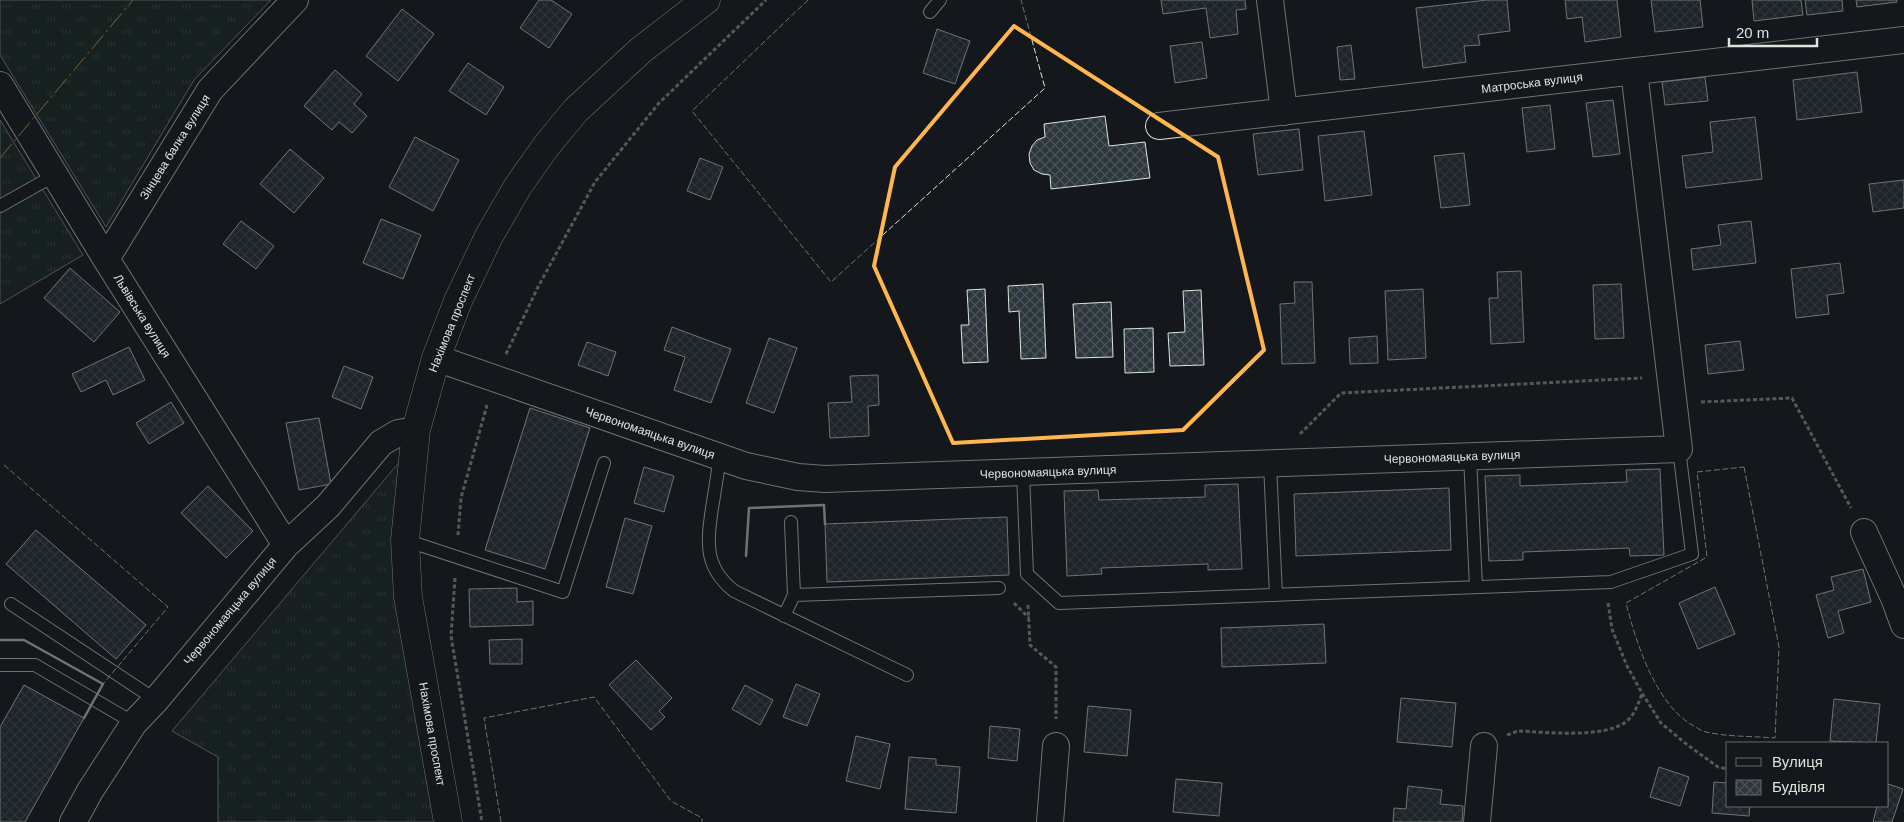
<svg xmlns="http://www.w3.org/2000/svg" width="1904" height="822" viewBox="0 0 1904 822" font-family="Arial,sans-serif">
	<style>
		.grass { fill: url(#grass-tufts); stroke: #939e99 }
		.building { fill: url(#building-cross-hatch); stroke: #d8e6dc }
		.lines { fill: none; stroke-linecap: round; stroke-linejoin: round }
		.service-casing { stroke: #d8e6dc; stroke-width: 14 }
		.minor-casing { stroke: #d8e6dc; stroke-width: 28 }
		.secondary-casing { stroke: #d8e6dc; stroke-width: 29 }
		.path { stroke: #9da8a2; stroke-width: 3; stroke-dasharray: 4 2.5; stroke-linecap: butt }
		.service { stroke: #14181c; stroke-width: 12 }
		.minor { stroke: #14181c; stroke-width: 26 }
		.secondary { stroke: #14181c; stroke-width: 28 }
		.fence { stroke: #d8e6dc; stroke-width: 1; stroke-dasharray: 6 2.5; stroke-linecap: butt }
		.wall { stroke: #d8e6dc; stroke-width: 2.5 }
		.power { stroke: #ffb74d; stroke-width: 1; stroke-dasharray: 18 4 2.5 4; stroke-linecap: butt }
		.marked { fill: none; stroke: #ffb74d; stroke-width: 4; stroke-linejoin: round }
		.labels { text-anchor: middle; stroke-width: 4; stroke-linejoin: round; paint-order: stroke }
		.street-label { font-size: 12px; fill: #d8e6dc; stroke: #14181c }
	</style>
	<defs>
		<pattern id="grass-tufts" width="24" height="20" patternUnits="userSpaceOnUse" patternTransform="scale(1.25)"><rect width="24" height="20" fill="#1a2d24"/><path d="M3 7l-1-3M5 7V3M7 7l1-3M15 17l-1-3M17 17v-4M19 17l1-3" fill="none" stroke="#3b4b43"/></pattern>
		<pattern id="building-cross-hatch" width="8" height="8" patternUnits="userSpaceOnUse" patternTransform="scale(1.25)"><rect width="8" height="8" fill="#2c363c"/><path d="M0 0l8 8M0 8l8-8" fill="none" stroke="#4a5358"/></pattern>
	</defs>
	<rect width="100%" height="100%" fill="#14181c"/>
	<path class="grass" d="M 0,0 L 271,0 L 194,80 L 106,227 L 0,55 Z
		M 0,120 L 83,255 L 0,304 Z
		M 402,459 L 435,822 L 218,822 L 218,757 L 172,731 Z"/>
	<path class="building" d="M 539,0 L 551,0 L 572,14 L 549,48 L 520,28 Z
		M 1161,0 L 1245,0 L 1246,9 L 1236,10 L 1238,34 L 1210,38 L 1206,8 L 1163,14 Z
		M 1487,0 L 1507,0 L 1510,31 L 1478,35 L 1480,45 L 1464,46 L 1466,62 L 1423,68 L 1416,8 Z
		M 1565,0 L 1617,0 L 1621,37 L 1585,42 L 1582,17 L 1567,19 Z
		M 1651,0 L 1700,0 L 1703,27 L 1655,32 Z
		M 1752,0 L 1801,0 L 1803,15 L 1754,21 Z
		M 1805,0 L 1842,0 L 1843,11 L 1807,15 Z
		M 1856,0 L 1897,0 L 1897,2 L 1857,7 Z
		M 402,9 L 434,34 L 398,81 L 366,56 Z
		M 937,29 L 970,41 L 955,84 L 923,73 Z
		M 1202,42 L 1207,78 L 1175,83 L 1170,46 Z
		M 1351,45 L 1355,79 L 1340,80 L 1337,47 Z
		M 468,63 L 504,87 L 486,115 L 449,91 Z
		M 335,70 L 362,94 L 354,104 L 367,116 L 352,133 L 339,122 L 332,130 L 304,106 Z
		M 1857,72 L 1862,112 L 1797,120 L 1793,80 Z
		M 1705,77 L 1708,101 L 1665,105 L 1662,82 Z
		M 1613,100 L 1620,154 L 1593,157 L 1586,103 Z
		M 1550,105 L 1555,149 L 1527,152 L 1522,108 Z
		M 1105,116 L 1109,146 L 1145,142 L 1150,178 L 1051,189 L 1050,175 L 1042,174 L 1034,170 L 1030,163 L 1029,154 L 1032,146 L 1037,140 L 1045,137 L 1044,124 Z
		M 1755,117 L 1762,179 L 1686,188 L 1682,156 L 1713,152 L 1710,122 Z
		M 1299,129 L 1303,170 L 1258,175 L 1253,134 Z
		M 1364,131 L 1372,195 L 1325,201 L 1318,136 Z
		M 415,137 L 459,160 L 433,211 L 389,187 Z
		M 290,149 L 324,178 L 294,213 L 260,184 Z
		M 1464,153 L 1470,205 L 1441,208 L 1434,156 Z
		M 700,158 L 723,167 L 710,200 L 687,191 Z
		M 1904,180 L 1904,208 L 1873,212 L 1869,184 Z
		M 381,219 L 421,235 L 403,279 L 363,263 Z
		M 241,221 L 274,246 L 256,269 L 223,244 Z
		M 1751,221 L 1756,263 L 1693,270 L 1691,249 L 1721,245 L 1718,225 Z
		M 1840,263 L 1844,293 L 1827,295 L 1829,314 L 1796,318 L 1791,269 Z
		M 70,268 L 120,312 L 94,342 L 44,298 Z
		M 1521,271 L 1524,342 L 1491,344 L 1489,298 L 1498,298 L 1497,272 Z
		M 1294,282 L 1312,282 L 1315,363 L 1282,364 L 1280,304 L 1295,303 Z
		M 1043,284 L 1046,358 L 1021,359 L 1019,311 L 1009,312 L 1008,286 Z
		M 1621,284 L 1624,338 L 1595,339 L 1593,285 Z
		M 985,289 L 988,362 L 963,363 L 961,325 L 969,325 L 967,290 Z
		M 1423,289 L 1426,358 L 1388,360 L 1385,291 Z
		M 1201,290 L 1204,365 L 1170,366 L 1168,333 L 1185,332 L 1183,291 Z
		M 1111,302 L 1113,357 L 1076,358 L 1073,304 Z
		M 672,327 L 731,349 L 711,403 L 674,390 L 685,357 L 664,350 Z
		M 1153,328 L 1154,372 L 1125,373 L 1124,329 Z
		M 1377,336 L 1378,363 L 1350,364 L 1349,338 Z
		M 769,338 L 797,348 L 774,413 L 746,403 Z
		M 1740,341 L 1744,370 L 1708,374 L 1705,345 Z
		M 587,342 L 616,352 L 608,376 L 578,365 Z
		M 129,347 L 145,380 L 113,395 L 106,380 L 81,392 L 72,374 Z
		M 344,366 L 373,377 L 361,409 L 332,397 Z
		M 878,375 L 879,405 L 868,406 L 869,436 L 830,438 L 828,403 L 852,402 L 850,376 Z
		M 171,402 L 184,423 L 149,444 L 136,423 Z
		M 530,408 L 590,428 L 545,569 L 485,550 Z
		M 319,418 L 331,484 L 299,490 L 286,423 Z
		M 644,467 L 674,476 L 664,512 L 634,503 Z
		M 1660,469 L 1664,555 L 1630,556 L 1629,548 L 1523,552 L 1523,560 L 1489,561 L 1485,476 L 1520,475 L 1520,486 L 1627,482 L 1626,470 Z
		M 1238,484 L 1242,569 L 1208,570 L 1208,564 L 1101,568 L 1102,574 L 1067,576 L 1064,491 L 1098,490 L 1099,500 L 1205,497 L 1205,485 Z
		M 208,486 L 253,531 L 226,558 L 181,513 Z
		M 1449,488 L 1451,550 L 1296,556 L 1294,494 Z
		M 1007,517 L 1009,575 L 827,582 L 825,524 Z
		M 625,518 L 652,526 L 633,594 L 606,587 Z
		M 36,530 L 146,625 L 116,659 L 6,564 Z
		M 1863,569 L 1871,602 L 1838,611 L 1844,633 L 1828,638 L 1816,595 L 1834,590 L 1831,577 Z
		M 1715,587 L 1735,634 L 1698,649 L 1679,603 Z
		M 517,588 L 517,602 L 533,601 L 533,625 L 470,627 L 469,589 Z
		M 1324,624 L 1326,663 L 1222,667 L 1221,628 Z
		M 522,639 L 522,664 L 490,664 L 489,640 Z
		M 636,660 L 672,698 L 659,711 L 665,717 L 651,730 L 609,685 Z
		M 796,684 L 820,694 L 807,726 L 783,717 Z
		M 24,685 L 84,718 L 25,822 L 0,822 L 0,727 Z
		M 745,685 L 773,700 L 760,725 L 732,709 Z
		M 1401,698 L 1456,703 L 1452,747 L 1397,742 Z
		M 1834,699 L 1880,704 L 1876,743 L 1830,741 Z
		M 1088,706 L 1131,710 L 1127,756 L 1084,752 Z
		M 990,726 L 1020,729 L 1017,761 L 988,758 Z
		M 856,736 L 890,744 L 880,789 L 846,781 Z
		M 909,757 L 936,759 L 936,765 L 960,767 L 956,813 L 905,809 Z
		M 1659,767 L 1689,777 L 1680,806 L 1650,797 Z
		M 1176,779 L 1222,783 L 1219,816 L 1173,812 Z
		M 1714,782 L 1728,783 L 1728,806 L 1750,806 L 1749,816 L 1712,813 Z
		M 1888,784 L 1903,789 L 1892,822 L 1873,822 L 1877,806 L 1888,806 Z
		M 1408,786 L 1442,790 L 1440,804 L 1463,806 L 1462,822 L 1393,822 L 1394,808 L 1406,809 Z"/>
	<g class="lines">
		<g class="service-casing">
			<path id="service" d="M 930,12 L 940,0
				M 0,206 L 55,175
				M 1470,456 L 1476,587
				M 720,458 C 717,475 715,491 712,508 C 707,543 704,567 734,591 L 907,675
				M 1270,464 L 1276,595
				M 1023,473 L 1027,574 L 1059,603 L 1611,582 L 1692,554 L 1679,449
				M 405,540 L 563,592 L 604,463
				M 794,595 L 999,588
				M 11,604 L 156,700
				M 784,616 L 794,595 L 791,522
				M 0,665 L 35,665 L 134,723"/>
		</g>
		<g class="minor-casing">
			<path id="minor" d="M 1270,0 L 1284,112
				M 0,85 L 106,259 L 286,545
				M 1159,126 L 1904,40
				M 106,259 L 210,90 L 295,0
				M 436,358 L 746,466 L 798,477 L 825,479 L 1679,449 L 1634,71
				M 1864,532 L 1894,598 L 1904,625
				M 73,822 L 90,791 L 134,723 L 156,700 L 286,545 L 328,506 L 381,443 L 398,433 L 416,430
				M 1050,822 L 1056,746
				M 1477,822 L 1484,746"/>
		</g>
		<g class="secondary-casing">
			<path id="secondary" d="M 448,822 L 408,597 L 405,540 L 416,430 L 436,358 L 458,301 L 489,236 L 518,186 L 547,145 L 576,110 L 641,50 L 706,0"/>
		</g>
		<path class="path" d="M 506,354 L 538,287 L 595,182 L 659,103 L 766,0
			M 1701,402 L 1792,398 L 1851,508
			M 1300,434 L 1341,393 L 1642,378
			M 458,535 L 461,498 L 487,405
			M 455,578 L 451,636 L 482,822
			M 1014,603 L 1029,618
			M 1608,603 L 1612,629 L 1627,666 L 1642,693 L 1661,723 L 1685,743 L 1718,767 L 1728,769
			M 1028,605 L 1030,645 L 1056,667 L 1056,719
			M 1507,735 L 1518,731 C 1545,732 1605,739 1627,721 C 1635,714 1638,704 1642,694"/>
		<use href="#service" class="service"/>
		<use href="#minor" class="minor"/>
		<use href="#secondary" class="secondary"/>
		<path class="fence" d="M 808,0 L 692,111 L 831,282 L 1045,88 L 1021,0
			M 4,465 L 168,607 L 103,684
			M 1744,467 L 1779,647 L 1775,738 C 1752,736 1728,737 1706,732 C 1701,731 1696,727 1692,725 C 1655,703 1636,642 1626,603 L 1707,557 L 1697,472 Z
			M 501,822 L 484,718 L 594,697 L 671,801 L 702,818 L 702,822"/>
		<path class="wall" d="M 746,556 L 749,508 L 824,505 L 825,524
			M 0,640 L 24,640 L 103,684 L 84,718"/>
		<path class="power" d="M 0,158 L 133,0"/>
	</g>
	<path d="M0 0H1904V822H0ZM 1014,26 L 1218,157 L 1264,350 L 1183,430 L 953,443 L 874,266 L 895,167 Z" fill="#14181c" fill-opacity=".55" fill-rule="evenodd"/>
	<path class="marked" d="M 1014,26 L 1218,157 L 1264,350 L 1183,430 L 953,443 L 874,266 L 895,167 Z"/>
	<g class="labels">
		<g class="street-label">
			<text transform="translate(1532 83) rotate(-7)" y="4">Матроська вулиця</text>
			<text transform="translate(175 147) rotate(-58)" y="4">Зінцева балка вулиця</text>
			<text transform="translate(142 316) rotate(58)" y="4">Львівська вулиця</text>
			<text transform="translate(452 323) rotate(-68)" y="4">Нахімова проспект</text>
			<text transform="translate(650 433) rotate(19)" y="4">Червономаяцька вулиця</text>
			<text transform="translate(1452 457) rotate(-2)" y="4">Червономаяцька вулиця</text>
			<text transform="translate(1048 472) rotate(-2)" y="4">Червономаяцька вулиця</text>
			<text transform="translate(230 611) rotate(-50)" y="4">Червономаяцька вулиця</text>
			<text transform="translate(432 734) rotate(80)" y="4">Нахімова проспект</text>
		</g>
	</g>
	<rect x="1726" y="742" width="162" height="65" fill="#14181c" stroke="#626a69"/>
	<rect x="1736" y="758" width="25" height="8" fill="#14181c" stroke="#626a69"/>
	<text x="1772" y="767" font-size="15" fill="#d8e6dc">Вулиця</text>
	<rect x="1736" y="780" width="25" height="15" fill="url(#building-cross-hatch)" stroke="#626a69"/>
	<text x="1772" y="792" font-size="15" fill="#d8e6dc">Будівля</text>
	<path d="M1729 38v8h88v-8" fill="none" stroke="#d8e6dc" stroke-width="2.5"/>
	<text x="1736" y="38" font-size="15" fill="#d8e6dc" stroke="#14181c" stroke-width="4" paint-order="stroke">20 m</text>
</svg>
